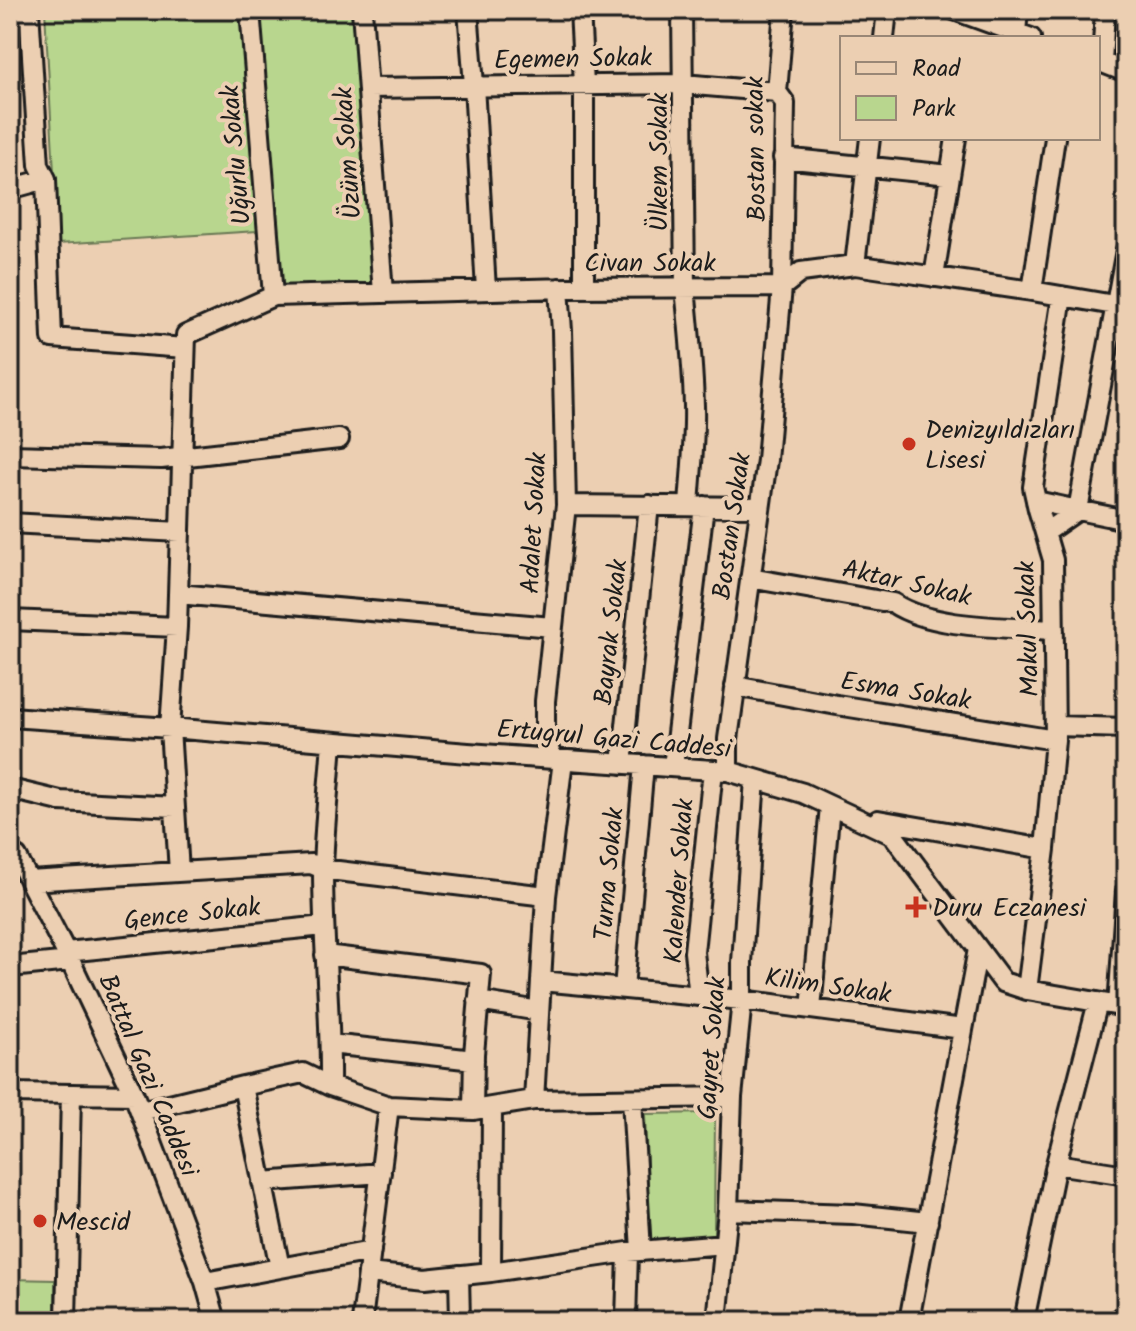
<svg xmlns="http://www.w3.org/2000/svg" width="1136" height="1331" viewBox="0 0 1136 1331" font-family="Kalam,sans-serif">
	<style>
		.green { fill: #b8d68e; stroke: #6a7955; stroke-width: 2 }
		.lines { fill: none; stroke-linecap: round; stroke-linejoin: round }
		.minor-casing { stroke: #1c1c1c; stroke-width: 24 }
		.minor { stroke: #eccfb2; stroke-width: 18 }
		.poi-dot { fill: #c8321e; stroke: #eccfb2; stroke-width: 3 }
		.labels { text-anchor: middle; stroke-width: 8; stroke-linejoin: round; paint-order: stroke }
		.street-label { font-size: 26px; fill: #1c1c1c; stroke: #eccfb2 }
		.poi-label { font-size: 26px; fill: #1c1c1c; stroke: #eccfb2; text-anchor: start }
	</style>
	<rect width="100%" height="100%" fill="#eccfb2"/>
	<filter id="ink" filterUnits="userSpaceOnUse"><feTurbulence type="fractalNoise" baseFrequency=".0125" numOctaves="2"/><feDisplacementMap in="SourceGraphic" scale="16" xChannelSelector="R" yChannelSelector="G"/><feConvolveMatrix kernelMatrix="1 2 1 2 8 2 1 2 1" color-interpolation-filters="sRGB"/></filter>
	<g filter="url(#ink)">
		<path class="green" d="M 45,10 L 240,10 L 249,97 L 257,231 L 58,244 Z
			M 257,10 L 360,10 L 376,287 L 278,294 Z
			M 715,1113 L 714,1236 L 650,1243 L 645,1114 Z
			M 10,1279 L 55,1280 L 55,1321 L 10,1321 Z"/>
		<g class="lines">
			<g class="minor-casing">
				<path id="minor" d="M 29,10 L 39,165 L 46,179 L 52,338 L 185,348
					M 250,10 L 273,296
					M 362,10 L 383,293
					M 468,10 L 474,85 L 486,290
					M 580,10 L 584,84 L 584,288
					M 682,10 L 685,288 C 689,327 693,366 694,406 C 695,439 691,473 689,506
					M 954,10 L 1031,38
					M 1016,33 L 1018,10
					M 884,38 L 887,10
					M 1098,61 L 1126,72
					M 1102,62 L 1105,10
					M 368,88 L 683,84 L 777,92
					M 783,158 L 950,175
					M 10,189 L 46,179
					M 855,265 L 870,138
					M 934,277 L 956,138
					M 1032,291 L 1055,138
					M 10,455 L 161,459 L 339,439
					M 1036,501 L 1078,510 L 1126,250
					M 566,505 L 760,507
					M 10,523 L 180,532
					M 1046,532 L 1078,510 L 1126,520
					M 750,578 L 893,603 C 932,629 1006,627 1054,630
					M 178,594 L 552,627
					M 10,620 L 177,627
					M 735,686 L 837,705 L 1055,740 L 1053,560 L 1038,509 L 1033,487 L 1062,296
					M 10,717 L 170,728 L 468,753 L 728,771 L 803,793 L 893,835 L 1003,982 L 1027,990 L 1126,1007
					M 1056,726 L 1126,728
					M 553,759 L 545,740 L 545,701 L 566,505 L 562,331 L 559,288
					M 622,764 L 649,505
					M 673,767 L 704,506
					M 728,771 L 728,739 L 767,460 L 782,287 L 785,103 L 777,92 L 784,10
					M 10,789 L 60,801 L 175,807
					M 878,820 L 1045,849
					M 17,857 L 69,958 L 134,1095 L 205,1282 L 216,1321
					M 179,872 L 170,728 L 177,627 L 186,335 L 273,296 L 568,288 L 782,287 L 801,272 L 855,265 L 1032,291 L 1126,307
					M 29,881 L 311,864 L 323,869 L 338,871 L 546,896
					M 66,952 L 324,926
					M 325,955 L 481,974 L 474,1054 L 473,1110
					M 10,967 L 70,961
					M 541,981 L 742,1000 L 963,1029
					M 624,988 L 644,765
					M 1027,990 L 1045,849 L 1055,740
					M 699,996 L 694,952 L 713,770
					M 478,1001 L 539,1011
					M 1118,1006 L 1126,891
					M 811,1009 L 830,806
					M 330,1044 L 474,1060
					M 243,1086 L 280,1268
					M 330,1086 C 331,1014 323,943 323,871 C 324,828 329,785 332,742
					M 10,1093 L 134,1095
					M 632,1099 L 641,1251
					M 534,1100 L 546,896 L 563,760
					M 141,1111 L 243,1086 L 303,1073 L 330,1086 L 389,1106 L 473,1110 L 534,1100 L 732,1097
					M 1056,1164 L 1126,1175
					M 262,1182 L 381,1173
					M 728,1210 L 853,1214 L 928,1222
					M 491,1272 L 492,1107
					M 368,1273 L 425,1279 L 491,1272 L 628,1252 L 724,1244
					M 459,1275 L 460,1321
					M 205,1282 L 371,1251
					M 66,1321 L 71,1094
					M 362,1321 L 389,1106
					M 626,1321 L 628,1252
					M 717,1321 L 728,1210 L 732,1097 L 742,1000 L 742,962 L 755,779
					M 909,1321 L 978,949
					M 1024,1321 L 1056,1164 L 1098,1002
					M 1116,1321 L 1126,1315"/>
			</g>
			<use href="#minor" class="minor"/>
		</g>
	</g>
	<g class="poi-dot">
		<circle cx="909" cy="444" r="8"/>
		<path d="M912 895h8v8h8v8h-8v8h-8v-8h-8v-8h8z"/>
		<circle cx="40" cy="1221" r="8"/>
	</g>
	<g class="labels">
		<g class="street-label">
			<text transform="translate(573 58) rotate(-1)" y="9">Egemen Sokak</text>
			<text transform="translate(755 149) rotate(-91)" y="9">Bostan sokak</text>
			<text transform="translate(347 153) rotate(-94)" y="9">Üzüm Sokak</text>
			<text transform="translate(235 155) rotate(-95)" y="9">Uğurlu Sokak</text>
			<text transform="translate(658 162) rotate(-90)" y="9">Ülkem Sokak</text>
			<text x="650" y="271">Civan Sokak</text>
			<text transform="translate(533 523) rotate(-87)" y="9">Adalet Sokak</text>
			<text transform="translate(731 526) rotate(-82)" y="9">Bostan Sokak</text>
			<text transform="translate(907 582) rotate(13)" y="9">Aktar Sokak</text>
			<text transform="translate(1027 629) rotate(-92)" y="9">Makul Sokak</text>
			<text transform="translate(610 632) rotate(-84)" y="9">Bayrak Sokak</text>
			<text transform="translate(906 690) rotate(9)" y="9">Esma Sokak</text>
			<text transform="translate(614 738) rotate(5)" y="9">Ertugrul Gazi Caddesi</text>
			<text transform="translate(608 874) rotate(-85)" y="9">Turna Sokak</text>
			<text transform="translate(678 881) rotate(-86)" y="9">Kalender Sokak</text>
			<text transform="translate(192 913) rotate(-6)" y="9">Gence Sokak</text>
			<text transform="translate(828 985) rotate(8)" y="9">Kilim Sokak</text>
			<text transform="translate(711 1048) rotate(-86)" y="9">Gayret Sokak</text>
			<text transform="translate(149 1075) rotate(67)" y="9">Battal Gazi Caddesi</text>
		</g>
		<g class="poi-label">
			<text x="925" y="438">Denizyıldızları<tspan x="925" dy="30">Lisesi</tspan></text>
			<text x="932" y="916">Duru Eczanesi</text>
			<text x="56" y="1230">Mescid</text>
		</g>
	</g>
	<rect width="1136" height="1331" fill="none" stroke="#eccfb2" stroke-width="40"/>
	<rect x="20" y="20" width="1096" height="1291" fill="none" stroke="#1c1c1c" stroke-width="3" filter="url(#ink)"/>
	<rect x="840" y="36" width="260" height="104" fill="#eccfb2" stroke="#998776" stroke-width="2"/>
	<rect x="856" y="62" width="40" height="12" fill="#eccfb2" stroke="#998776" stroke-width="2"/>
	<text x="912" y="76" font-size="24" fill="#1c1c1c">Road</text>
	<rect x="856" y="96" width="40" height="24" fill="#b8d68e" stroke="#998776" stroke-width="2"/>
	<text x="912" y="116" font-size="24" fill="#1c1c1c">Park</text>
</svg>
